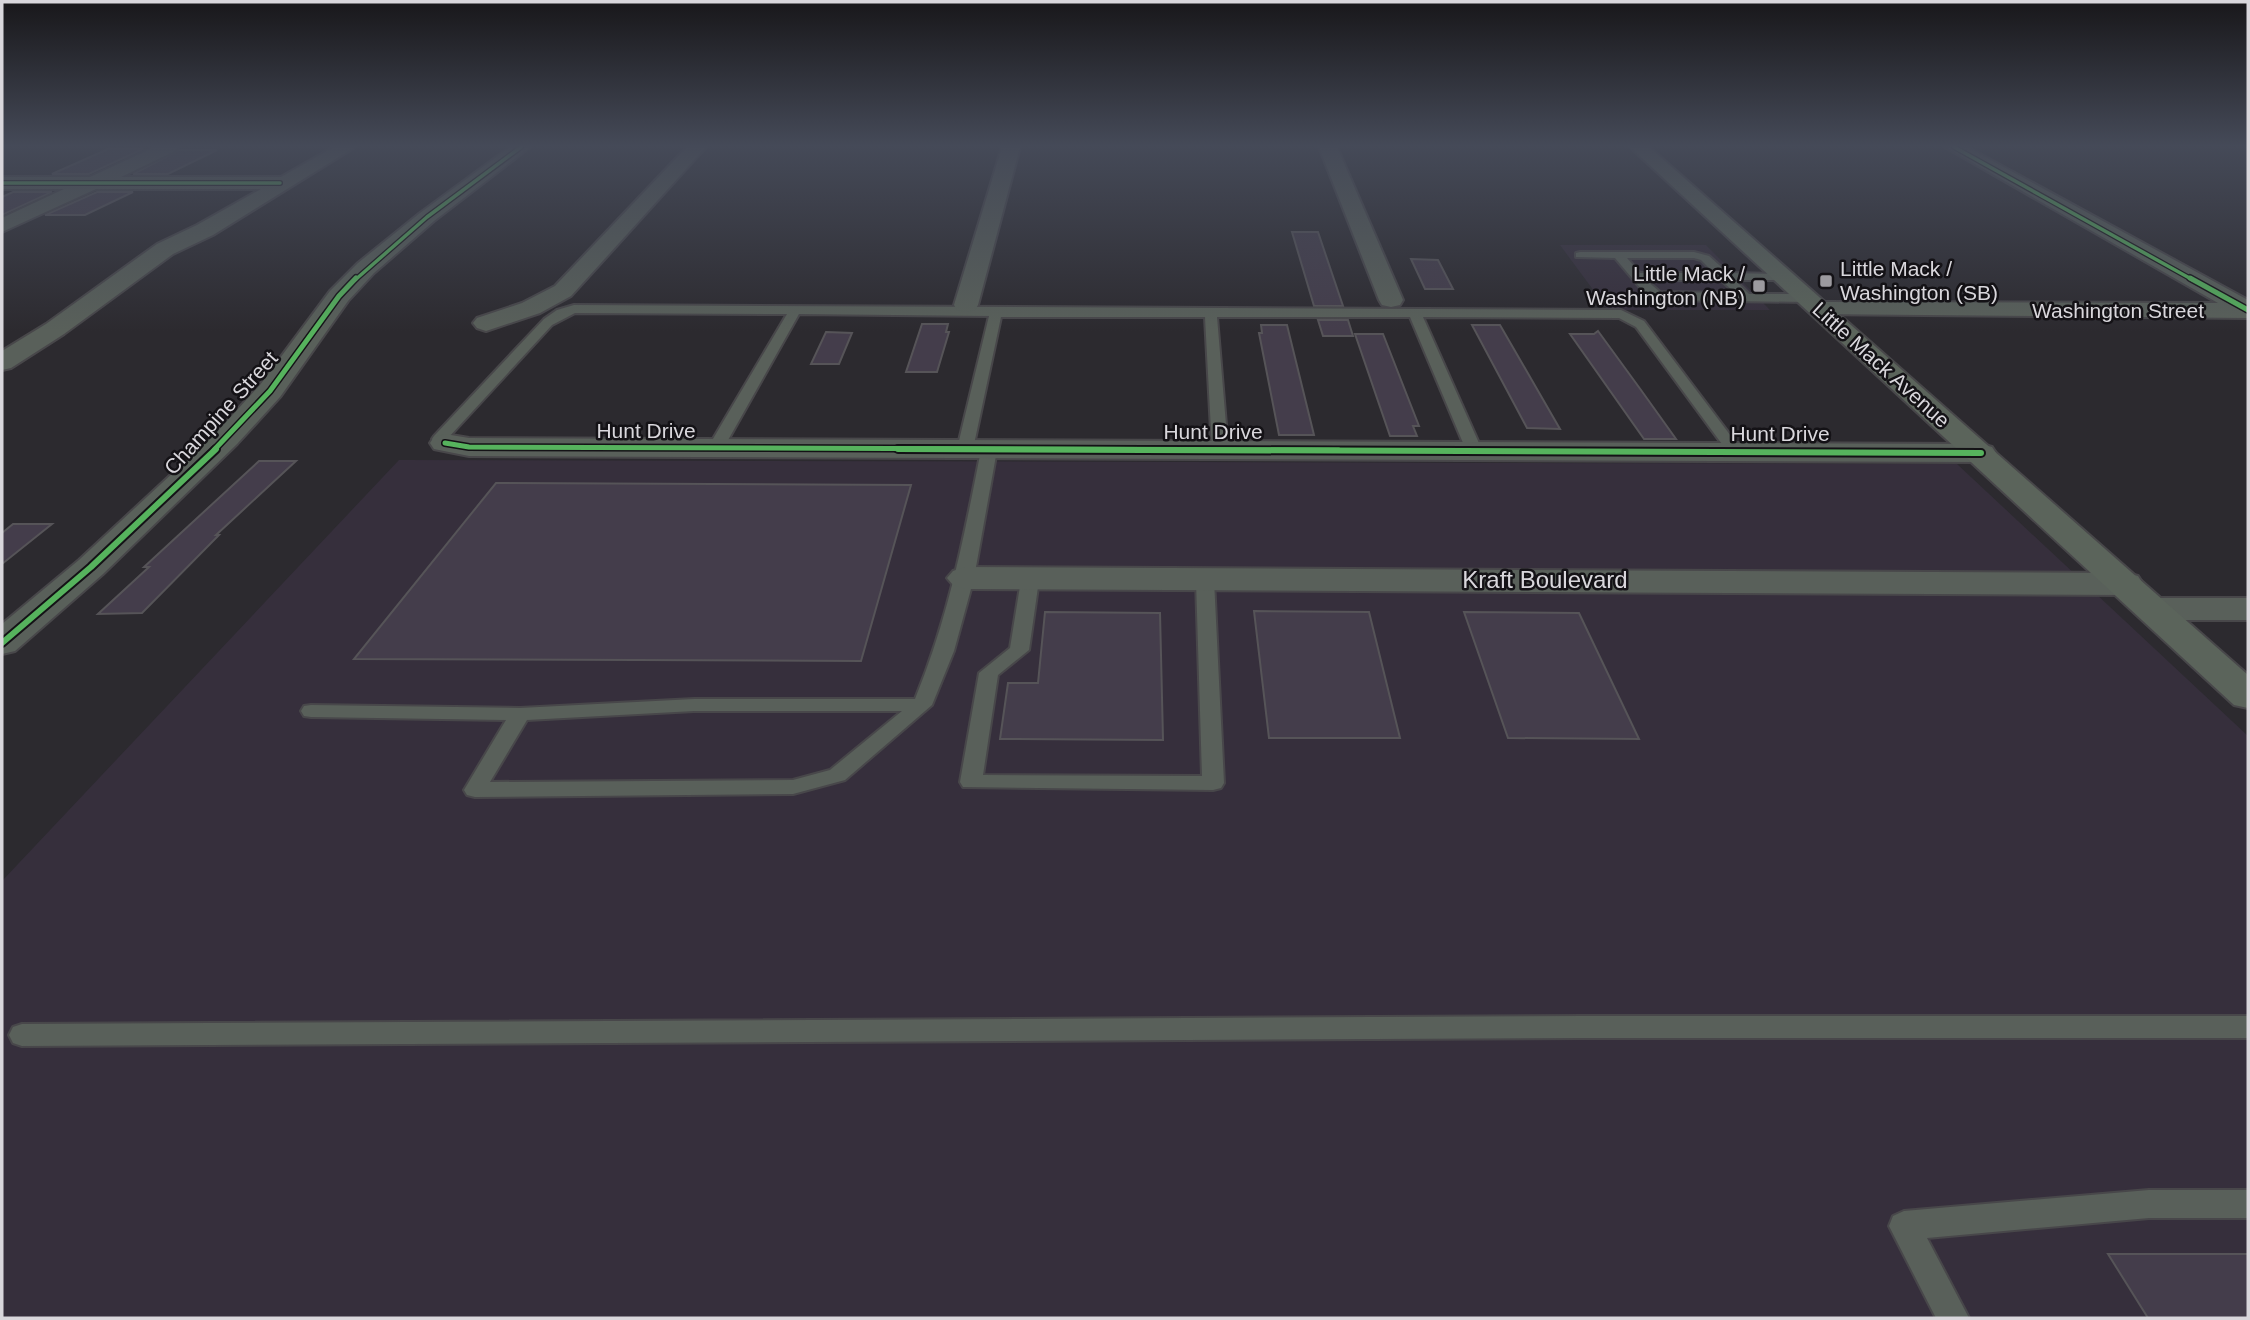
<svg xmlns="http://www.w3.org/2000/svg" width="2250" height="1320" viewBox="0 0 2250 1320" font-family="Arial,sans-serif">
	<style>
		.built { fill: #362f3c }
		.building { fill: #443d4b; stroke: #565458; stroke-width: 2 }
		.lines { fill: none; stroke-linecap: round; stroke-linejoin: round }
		.service-casing { stroke: #48474a; stroke-width: 4 }
		.minor-casing { stroke: #48474a; stroke-width: 4 }
		.secondary-casing { stroke: #48474a; stroke-width: 4 }
		.service { fill: #59605a; fill-rule: evenodd }
		.minor { fill: #59605a; fill-rule: evenodd }
		.secondary { fill: #5b645b; fill-rule: evenodd }
		.cycleway-far2-casing { stroke: #141216; stroke-width: 6 }
		.cycleway-far1-casing { stroke: #141216; stroke-width: 8 }
		.cycleway-casing { stroke: #141216; stroke-width: 10 }
		.cycleway-far2 { stroke: #56b35d; stroke-width: 3.5 }
		.cycleway-far1 { stroke: #56b35d; stroke-width: 5 }
		.cycleway { stroke: #56b35d; stroke-width: 6 }
		.poi-dot { fill: #9c9a9f; stroke: #141216; stroke-width: 2.5 }
		.labels { text-anchor: middle; stroke-width: 5; stroke-linejoin: round; paint-order: stroke }
		.far-poi-label { font-size: 21px; fill: #d9d7dc; stroke: #141216; text-anchor: start }
		.far-street-label { font-size: 21px; fill: #d9d7dc; stroke: #141216 }
		.street-label { font-size: 24px; fill: #d9d7dc; stroke: #141216 }
	</style>
	<rect width="100%" height="100%" fill="#2c2a2f"/>
	<path class="built" d="M 1560,245 L 1706,245 L 1770,310 L 1608,310 Z
		M 399,460 L 1957,464 L 2248,736 L 2248,1318 L 2,1318 L 2,881 Z"/>
	<path class="building" d="M 108,149 L 143,149 L 89,174 L 52,174 Z
		M 179,150 L 217,150 L 168,174 L 133,174 Z
		M 13,192 L 52,192 L 2,215 L 2,197 Z
		M 97,192 L 133,192 L 85,215 L 45,215 Z
		M 1292,232 L 1318,232 L 1343,306 L 1314,306 Z
		M 1411,259 L 1438,260 L 1453,289 L 1425,289 Z
		M 1318,320 L 1348,320 L 1353,336 L 1323,336 Z
		M 922,324 L 948,324 L 946,332 L 949,332 L 937,372 L 906,372 Z
		M 1261,325 L 1287,325 L 1314,435 L 1279,435 L 1259,333 L 1262,333 Z
		M 1472,325 L 1500,325 L 1560,429 L 1527,428 Z
		M 1598,331 L 1641,390 L 1676,439 L 1644,439 L 1570,334 L 1594,334 Z
		M 826,332 L 852,333 L 839,364 L 811,364 Z
		M 1355,334 L 1383,334 L 1419,426 L 1413,426 L 1417,436 L 1390,436 Z
		M 259,461 L 296,461 L 216,535 L 219,535 L 142,613 L 98,614 L 149,567 L 144,567 Z
		M 496,483 L 911,485 L 861,661 L 354,659 Z
		M 13,524 L 52,524 L 2,564 L 2,533 Z
		M 1254,611 L 1369,612 L 1400,738 L 1269,738 Z
		M 1045,612 L 1160,613 L 1163,740 L 1000,739 L 1008,683 L 1038,683 Z
		M 1464,612 L 1579,613 L 1639,739 L 1508,738 Z
		M 2108,1254 L 2248,1254 L 2248,1318 L 2148,1318 Z"/>
	<g class="lines">
		<g class="service-casing">
			<path id="service" d="M 1580,252 L 1694,252 L 1709,256 L 1728,273 L 1785,274 L 1791,277 L 1785,280 L 1735,280 L 1749,294 L 1807,294 L 1813,298 L 1807,302 L 1660,300 L 1648,297 L 1615,258 L 1576,257 L 1576,253 ZM 1627,258 L 1694,258 L 1701,260 L 1714,273 L 1640,273 ZM 1646,280 L 1721,280 L 1735,293 L 1660,292 Z
				M 574,305 L 1621,310 L 1644,321 L 1743,452 L 1735,457 L 1730,455 L 1636,327 L 1619,318 L 1423,317 L 1482,450 L 1474,455 L 1466,450 L 1410,317 L 1217,317 L 1228,449 L 1220,454 L 1212,449 L 1205,317 L 1001,317 L 973,449 L 965,454 L 957,449 L 989,316 L 799,314 L 723,449 L 715,454 L 707,449 L 787,314 L 575,313 L 552,325 L 448,438 L 452,443 L 450,446 C 443,448 436,446 432,439 L 434,436 L 544,319 L 557,310 Z
				M 989,445 L 997,450 L 974,578 L 954,651 L 932,705 L 845,780 L 793,794 L 475,797 L 467,795 L 464,790 L 506,720 L 311,717 L 304,716 L 301,711 L 304,706 L 311,705 L 520,708 L 694,699 L 915,699 C 949,616 964,537 981,450 ZM 694,711 L 902,711 L 830,770 L 793,780 L 490,782 L 527,720 Z
				M 1030,575 L 1039,580 L 1029,650 L 998,675 L 983,775 L 1202,776 L 1196,580 L 1205,575 L 1214,580 L 1224,783 L 1221,788 L 1213,790 L 963,787 L 960,782 L 979,673 L 1010,648 L 1021,580 Z
				M 1584,1016 L 2248,1016 L 2248,1038 L 1584,1038 L 22,1046 L 13,1043 L 9,1035 L 13,1027 L 22,1024 Z
				M 2149,1190 L 2248,1190 L 2248,1218 L 2149,1218 L 1927,1238 L 1969,1318 L 1936,1318 L 1889,1226 L 1893,1216 L 1904,1211 Z"/>
		</g>
		<g class="minor-casing">
			<path id="minor" d="M 155,147 L 178,147 L 175,151 L 121,177 L 281,177 L 334,147 L 355,147 L 213,235 L 173,254 L 64,334 L 11,368 L 2,370 L 2,351 L 46,324 L 157,244 L 197,225 L 261,189 L 96,189 L 2,232 L 2,218 L 64,189 L 2,189 L 2,177 L 90,177 Z
				M 510,147 L 530,147 L 434,221 L 374,273 L 348,301 L 280,397 L 237,444 L 103,574 L 15,651 L 2,654 L 2,624 L 79,560 L 217,432 L 260,385 L 330,291 L 358,263 L 420,213 Z
				M 687,147 L 706,147 L 571,296 L 540,313 L 486,331 L 477,328 L 473,323 L 477,318 L 522,303 L 555,286 Z
				M 1002,147 L 1020,147 L 978,305 L 975,310 L 966,312 L 957,310 L 954,305 Z
				M 1319,147 L 1337,147 L 1403,300 L 1400,305 L 1391,307 L 1382,305 L 1379,300 Z
				M 1945,147 L 1967,147 L 2248,300 L 2248,318 L 1812,314 L 1809,309 L 1812,304 L 1821,302 L 2218,303 Z
				M 445,434 L 469,438 L 1981,444 L 1992,447 L 1996,453 L 1992,459 L 1981,462 L 469,456 L 434,449 L 430,443 L 434,437 Z
				M 965,567 L 2125,573 L 2138,576 L 2143,584 L 2138,592 L 2125,595 L 965,589 L 953,585 L 947,578 L 953,571 Z
				M 2153,598 L 2248,598 L 2248,620 L 2153,620 L 2140,617 L 2135,609 L 2140,601 Z"/>
		</g>
		<g class="secondary-casing">
			<path id="secondary" d="M 1630,147 L 1649,147 L 2248,675 L 2248,708 L 2234,705 Z"/>
		</g>
		<use href="#service" class="service"/>
		<use href="#minor" class="minor"/>
		<use href="#secondary" class="secondary"/>
		<g class="cycleway-far2-casing">
			<path id="cycleway-far2" d="M 1954,147 L 2193,280
				M 2,183 L 280,183
				M 355,280 L 427,217 L 521,147"/>
		</g>
		<g class="cycleway-far1-casing">
			<path id="cycleway-far1" d="M 2190,278 L 2248,310
				M 445,443 L 469,447 L 1339,450
				M 214,450 L 270,391 L 339,296 L 356,278"/>
		</g>
		<g class="cycleway-casing">
			<path id="cycleway" d="M 898,449 L 1981,453
				M 2,643 L 91,567 L 216,449"/>
		</g>
		<use href="#cycleway-far2" class="cycleway-far2"/>
		<use href="#cycleway-far1" class="cycleway-far1"/>
		<use href="#cycleway" class="cycleway"/>
	</g>
	<linearGradient id="sky" x2="0" y2="1"><stop stop-color="#18171a"/><stop offset="0.44" stop-color="#454a58"/><stop offset="1" stop-color="#454a58" stop-opacity="0"/></linearGradient>
	<rect width="2250" height="331" fill="url(#sky)"/>
	<g class="poi-dot">
		<rect x="1819" y="274" width="14" height="14" rx="3.5"/>
		<rect x="1752" y="279" width="14" height="14" rx="3.5"/>
	</g>
	<g class="labels">
		<g class="far-poi-label">
			<text x="1840" y="276">Little Mack /<tspan x="1840" dy="24">Washington (SB)</tspan></text>
			<text x="1745" y="281" text-anchor="end">Little Mack /<tspan x="1745" dy="24">Washington (NB)</tspan></text>
		</g>
		<g class="far-street-label">
			<text x="2118" y="318">Washington Street</text>
			<text transform="translate(1881 365) rotate(42)" y="7">Little Mack Avenue</text>
			<text transform="translate(221 413) rotate(-48)" y="7">Champine Street</text>
			<text x="646" y="438">Hunt Drive</text>
			<text x="1213" y="439">Hunt Drive</text>
			<text x="1780" y="441">Hunt Drive</text>
		</g>
		<g class="street-label">
			<text x="1545" y="588">Kraft Boulevard</text>
		</g>
	</g>
	<rect width="2250" height="1320" fill="none" stroke="#d9d7dc" stroke-width="7"/>
</svg>
